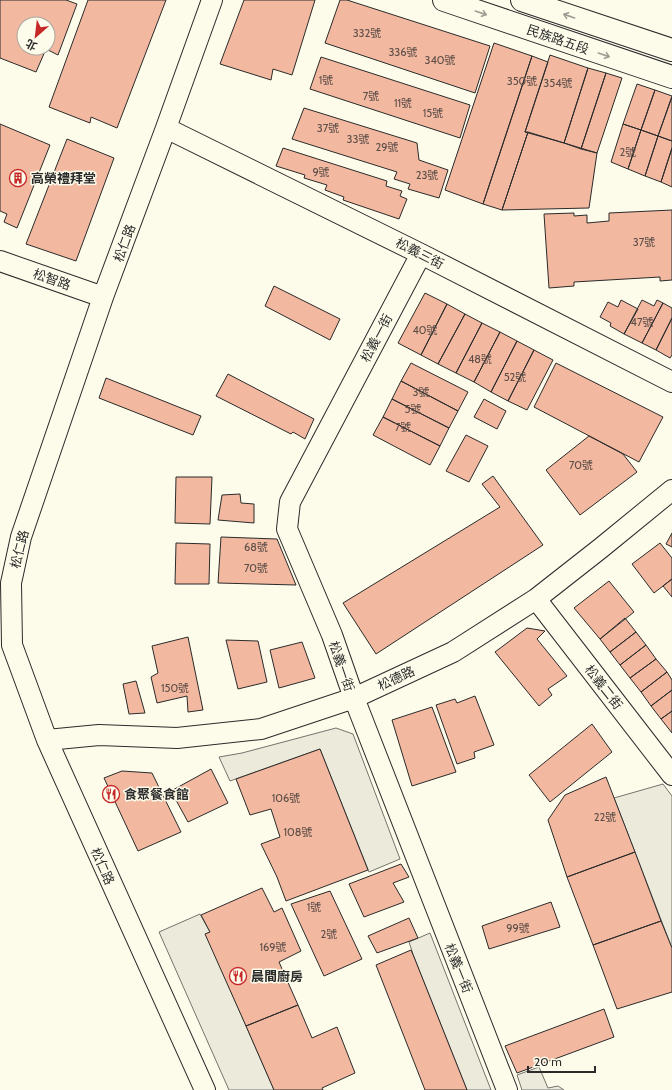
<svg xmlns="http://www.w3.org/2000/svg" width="672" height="1090" viewBox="0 0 672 1090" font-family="Cabin,'Noto Sans TC',sans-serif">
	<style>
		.parking { fill: #eceadb; stroke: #74746e }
		.building { fill: #f2b8a0; stroke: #2b2b2b; fill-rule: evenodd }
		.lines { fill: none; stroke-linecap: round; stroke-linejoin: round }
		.minor-casing { stroke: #2b2b2b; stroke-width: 22 }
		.secondary-casing { stroke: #2b2b2b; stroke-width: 24 }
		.minor { stroke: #fdfbea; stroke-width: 20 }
		.secondary { stroke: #fdfbea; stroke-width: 22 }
		.oneway { stroke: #9e9d94 }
		.labels { text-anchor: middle; stroke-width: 3; stroke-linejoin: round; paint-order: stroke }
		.number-label { font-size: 11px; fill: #5d4e48 }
		.street-label { font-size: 13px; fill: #2b2b2b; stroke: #fdfbea }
		.poi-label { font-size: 13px; font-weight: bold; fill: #2b2b2b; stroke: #fdfbea; text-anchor: start }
	</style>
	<rect width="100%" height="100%" fill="#fdfbea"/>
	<path class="parking" d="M 336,728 L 353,734 L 400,859 L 369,872 L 320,749 L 230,781 L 219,757 L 242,753 Z
		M 663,784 L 672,796 L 672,948 L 614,798 Z
		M 200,914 L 210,932 L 206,934 L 274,1090 L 229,1090 L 159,932 Z
		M 430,933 L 491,1090 L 467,1090 L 414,957 L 409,942 Z
		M 539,1067 L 548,1088 L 558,1086 L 564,1090 L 522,1090 L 517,1075 Z"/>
	<path class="building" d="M 0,0 L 66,0 L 77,4 L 58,55 L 46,49 L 36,72 L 0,58 ZM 24,24 L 48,24 L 48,48 L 24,48 Z
		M 88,0 L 166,0 L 117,128 L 91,117 L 90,123 L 49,107 Z
		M 244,0 L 315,0 L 292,75 L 273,69 L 271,80 L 220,64 Z
		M 340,0 L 347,0 L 490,46 L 475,93 L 325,43 Z
		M 494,43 L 532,56 L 483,204 L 445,190 Z
		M 550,55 L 588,68 L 564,143 L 525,132 Z
		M 532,56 L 548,62 L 525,132 L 528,132 L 502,210 L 483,204 Z
		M 321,57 L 470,105 L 460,138 L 310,89 Z
		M 588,68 L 606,73 L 581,149 L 564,143 Z
		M 606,73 L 622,78 L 597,153 L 581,149 Z
		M 637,84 L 655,90 L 641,130 L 623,124 Z
		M 655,90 L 672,96 L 658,136 L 641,130 Z
		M 672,97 L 672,141 L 658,136 Z
		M 304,108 L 417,143 L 419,160 L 448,170 L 439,198 L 408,189 L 410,184 L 394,179 L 397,172 L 292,139 Z
		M 0,124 L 50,145 L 17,228 L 4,222 L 7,214 L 0,211 Z
		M 623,124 L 641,130 L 628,169 L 611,162 Z
		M 641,130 L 658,136 L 645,176 L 628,169 Z
		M 528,132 L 597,153 L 589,208 L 502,210 Z
		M 658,136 L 672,141 L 672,148 L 661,182 L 645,176 Z
		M 67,139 L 114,158 L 76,261 L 26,244 Z
		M 283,148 L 387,181 L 386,186 L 402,191 L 400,196 L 407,199 L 399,219 L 343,200 L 344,197 L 325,190 L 327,185 L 304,178 L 305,175 L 276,166 Z
		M 672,148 L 672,187 L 661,182 Z
		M 672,210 L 672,280 L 660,281 L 660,277 L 574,282 L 574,286 L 549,288 L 544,214 L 574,213 L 574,216 L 587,215 L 587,223 L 609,221 L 609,213 Z
		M 274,286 L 340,319 L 330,340 L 265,306 Z
		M 425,293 L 447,304 L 421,355 L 398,343 Z
		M 621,300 L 638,309 L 624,334 L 610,326 L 611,323 L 600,317 L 608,302 L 618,307 Z
		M 642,300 L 654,306 L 657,300 L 663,303 L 642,343 L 624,334 Z
		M 663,303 L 672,308 L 672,318 L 656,350 L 642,343 Z
		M 447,304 L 465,314 L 438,364 L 421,355 Z
		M 465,314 L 482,323 L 456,373 L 438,364 Z
		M 672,318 L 672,355 L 670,358 L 656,350 Z
		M 482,323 L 500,332 L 474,382 L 456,373 Z
		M 500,332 L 517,341 L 491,392 L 474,382 Z
		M 517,341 L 534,350 L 508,401 L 491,392 Z
		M 534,350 L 553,360 L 527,410 L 508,401 Z
		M 411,363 L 468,392 L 458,411 L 401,381 Z
		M 556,363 L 663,417 L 639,462 L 534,407 Z
		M 228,374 L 314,419 L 305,439 L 293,432 L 291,434 L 216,396 Z
		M 106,378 L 201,416 L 193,435 L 99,398 Z
		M 401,381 L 458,411 L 449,428 L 392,399 Z
		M 392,399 L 449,428 L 440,446 L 383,417 Z
		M 484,399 L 506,411 L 497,429 L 474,417 Z
		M 383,417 L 440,446 L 430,465 L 373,435 Z
		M 466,435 L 488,446 L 469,482 L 446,471 Z
		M 589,436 L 623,454 L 637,472 L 580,515 L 546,470 Z
		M 493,476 L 543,545 L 376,654 L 343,603 L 500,507 L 482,484 Z
		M 176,477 L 212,477 L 210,524 L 175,523 Z
		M 240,494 L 241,503 L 254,504 L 254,523 L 218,520 L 222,495 Z
		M 672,533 L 672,547 L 666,544 Z
		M 221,537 L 277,539 L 296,585 L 218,583 Z
		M 176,543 L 210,544 L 209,584 L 175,584 Z
		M 660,543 L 672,558 L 672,579 L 654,593 L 632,564 Z
		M 672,579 L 672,597 L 663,586 Z
		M 609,581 L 634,612 L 600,639 L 574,608 Z
		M 625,618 L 636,632 L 610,652 L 600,639 Z
		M 527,628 L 545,631 L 537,639 L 567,676 L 548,689 L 552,695 L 539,706 L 495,652 Z
		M 636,632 L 646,645 L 620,665 L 610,652 Z
		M 188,637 L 203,710 L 188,712 L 187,696 L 157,703 L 151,677 L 158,673 L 152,646 Z
		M 226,640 L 258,641 L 267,682 L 238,689 Z
		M 302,642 L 315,678 L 279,688 L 270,650 Z
		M 646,645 L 656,659 L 630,678 L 620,665 Z
		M 656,659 L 667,672 L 641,692 L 630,678 Z
		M 667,672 L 672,680 L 672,690 L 651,706 L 641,692 Z
		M 136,681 L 145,713 L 129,714 L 123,684 Z
		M 672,690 L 672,711 L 661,719 L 651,706 Z
		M 475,696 L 494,745 L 474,752 L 475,758 L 457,764 L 436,705 L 455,699 L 457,703 Z
		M 432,707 L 456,772 L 412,786 L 392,720 Z
		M 672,711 L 672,733 L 661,719 Z
		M 592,724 L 612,752 L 550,802 L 529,775 Z
		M 320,749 L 368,870 L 286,901 L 277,877 L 261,844 L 280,837 L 271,809 L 250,815 L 236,779 Z
		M 211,769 L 228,803 L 188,822 L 171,791 Z
		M 122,771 L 152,773 L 181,832 L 138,851 L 104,778 Z
		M 606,777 L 635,852 L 567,877 L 548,820 L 565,795 Z
		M 635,852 L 661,921 L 593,945 L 567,877 Z
		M 401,864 L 409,877 L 393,883 L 404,902 L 364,917 L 349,884 Z
		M 262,888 L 274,912 L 282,908 L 301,951 L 279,962 L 298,1005 L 246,1026 L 205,934 L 210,932 L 201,915 Z
		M 330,891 L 362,959 L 324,976 L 291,904 Z
		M 551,902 L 560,927 L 489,949 L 482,926 Z
		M 409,918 L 418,938 L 377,953 L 368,936 Z
		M 661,921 L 672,948 L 672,992 L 617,1009 L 593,945 Z
		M 411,950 L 414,957 L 467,1090 L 425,1090 L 376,965 Z
		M 298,1005 L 312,1038 L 337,1027 L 355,1073 L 322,1088 L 323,1090 L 274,1090 L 246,1026 Z
		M 604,1009 L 614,1037 L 517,1073 L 505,1046 Z"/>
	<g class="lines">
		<g class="minor-casing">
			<path id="minor" d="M 166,128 L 421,254 L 672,382
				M 421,254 L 290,502 L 287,529 L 332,635 L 354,698 L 507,1090
				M 0,261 L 103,297
				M 536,599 L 672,775
				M 47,740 L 99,735 L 177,738 L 261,729 L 354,698 L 453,652 L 536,599 L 601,548 L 672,490
				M 205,1090 L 47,740 L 12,645 L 11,583 L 21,537 L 103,297 L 166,128 L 212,0"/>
		</g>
		<g class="secondary-casing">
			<path id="secondary" d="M 444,0 L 672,77
				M 522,0 L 672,50"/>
		</g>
		<use href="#minor" class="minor"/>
		<use href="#secondary" class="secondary"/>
	</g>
	<defs><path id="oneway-shaft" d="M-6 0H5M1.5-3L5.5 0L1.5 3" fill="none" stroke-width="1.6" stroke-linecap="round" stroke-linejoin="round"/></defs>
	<g class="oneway">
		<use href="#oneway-shaft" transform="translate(481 13) rotate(19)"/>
		<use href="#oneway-shaft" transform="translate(569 16) rotate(-161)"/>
		<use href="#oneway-shaft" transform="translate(604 55) rotate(19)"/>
	</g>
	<defs>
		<g id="building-ring" transform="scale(0.9)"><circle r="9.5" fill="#fdfbea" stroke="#c62828" stroke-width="1.5"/><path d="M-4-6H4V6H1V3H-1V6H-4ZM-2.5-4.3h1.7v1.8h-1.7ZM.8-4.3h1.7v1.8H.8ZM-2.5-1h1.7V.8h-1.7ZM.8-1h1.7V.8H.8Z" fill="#c62828"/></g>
		<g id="restaurant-ring" transform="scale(0.9)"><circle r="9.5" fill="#fdfbea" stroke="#c62828" stroke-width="1.5"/><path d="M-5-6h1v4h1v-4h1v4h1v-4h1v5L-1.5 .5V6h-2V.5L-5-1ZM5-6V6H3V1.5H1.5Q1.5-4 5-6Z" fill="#c62828"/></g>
	</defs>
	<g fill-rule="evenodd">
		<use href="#building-ring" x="18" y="178"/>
		<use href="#restaurant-ring" x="111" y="794"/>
		<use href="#restaurant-ring" x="238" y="976"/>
	</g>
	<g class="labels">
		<g class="number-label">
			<text x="367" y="37">332號</text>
			<text x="403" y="56">336號</text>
			<text x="440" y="64">340號</text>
			<text x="326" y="84">1號</text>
			<text x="522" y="85">350號</text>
			<text x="558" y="87">354號</text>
			<text x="371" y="100">7號</text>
			<text x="403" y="107">11號</text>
			<text x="433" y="117">15號</text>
			<text x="328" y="132">37號</text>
			<text x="358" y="143">33號</text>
			<text x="387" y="151">29號</text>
			<text x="628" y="156">2號</text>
			<text x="321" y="176">9號</text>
			<text x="427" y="179">23號</text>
			<text x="644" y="246">37號</text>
			<text x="642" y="326">47號</text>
			<text x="425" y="334">40號</text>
			<text x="480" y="363">48號</text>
			<text x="515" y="381">52號</text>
			<text x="421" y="396">3號</text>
			<text x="413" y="413">5號</text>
			<text x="403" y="431">7號</text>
			<text x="581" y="469">70號</text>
			<text x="256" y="551">68號</text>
			<text x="256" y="572">70號</text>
			<text x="175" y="692">150號</text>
			<text x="286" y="802">106號</text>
			<text x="605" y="821">22號</text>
			<text x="298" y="836">108號</text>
			<text x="314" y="911">1號</text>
			<text x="518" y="932">99號</text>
			<text x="329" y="938">2號</text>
			<text x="273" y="951">169號</text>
		</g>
		<g class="street-label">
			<text transform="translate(558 39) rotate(19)" y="5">民族路五段</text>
			<text transform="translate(124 243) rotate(-70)" y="5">松仁路</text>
			<text transform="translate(420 253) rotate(27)" y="5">松義三街</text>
			<text transform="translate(52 279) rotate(19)" y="5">松智路</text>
			<text transform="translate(376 338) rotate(-62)" y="5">松義一街</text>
			<text transform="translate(19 549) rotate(-76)" y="5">松仁路</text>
			<text transform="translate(342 666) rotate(71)" y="5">松義一街</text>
			<text transform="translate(396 678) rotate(-25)" y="5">松德路</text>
			<text transform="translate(604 687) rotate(52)" y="5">松義二街</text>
			<text transform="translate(103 866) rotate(66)" y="5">松仁路</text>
			<text transform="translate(459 968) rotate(68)" y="5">松義一街</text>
		</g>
		<g class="poi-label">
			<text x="31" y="183">高榮禮拜堂</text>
			<text x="124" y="799">食聚餐食館</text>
			<text x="251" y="981">晨間廚房</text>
		</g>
	</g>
	<g transform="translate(36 36) rotate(208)"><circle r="19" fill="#fdfbea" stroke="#a9a89e"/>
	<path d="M0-3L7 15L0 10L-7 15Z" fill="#c62828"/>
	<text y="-6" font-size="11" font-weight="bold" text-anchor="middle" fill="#2b2b2b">北</text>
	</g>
	<path d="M528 1066v6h67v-6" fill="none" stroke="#2b2b2b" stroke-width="2"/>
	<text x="534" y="1066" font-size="12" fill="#2b2b2b" stroke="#fdfbea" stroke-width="3" paint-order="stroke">20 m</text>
</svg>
